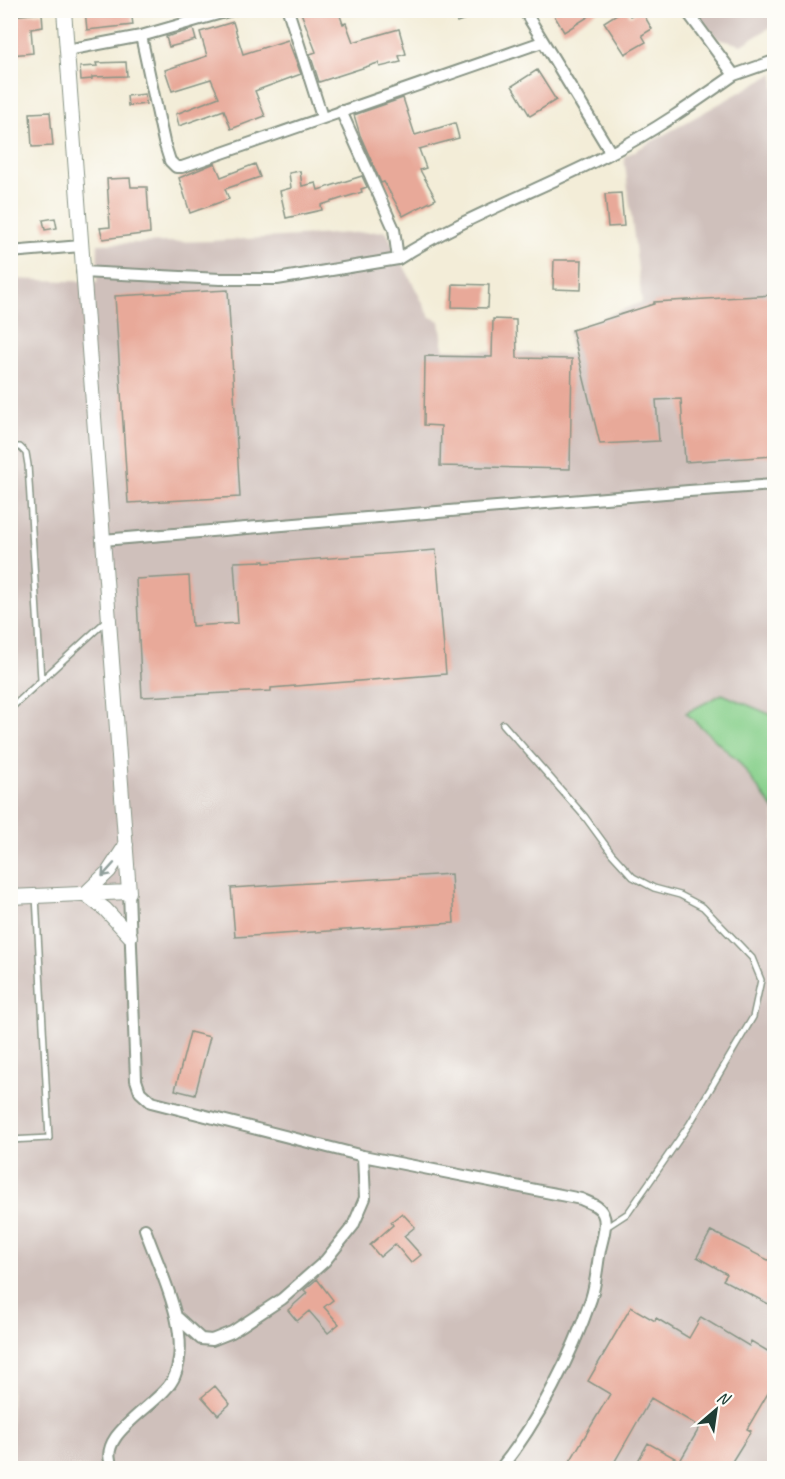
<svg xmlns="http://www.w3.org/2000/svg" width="785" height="1479" viewBox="0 0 785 1479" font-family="Caveat,sans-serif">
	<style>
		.industrial { fill: #cfc0bb }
		.green { fill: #88d08c; stroke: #548660; stroke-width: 1.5 }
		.building { fill: #e8a999 }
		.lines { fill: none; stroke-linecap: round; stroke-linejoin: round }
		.lane-casing { stroke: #899586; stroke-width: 8 }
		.street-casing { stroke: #899586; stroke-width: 14 }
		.secondary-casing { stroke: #899586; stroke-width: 16 }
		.lane { stroke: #fff; stroke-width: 5 }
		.street { stroke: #fff; stroke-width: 10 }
		.secondary { stroke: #fff; stroke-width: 14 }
		.oneway { stroke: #8f9e9a }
	</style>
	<rect width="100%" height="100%" fill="#fdfcf7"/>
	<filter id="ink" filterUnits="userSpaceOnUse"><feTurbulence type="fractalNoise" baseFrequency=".0167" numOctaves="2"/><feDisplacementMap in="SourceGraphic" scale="12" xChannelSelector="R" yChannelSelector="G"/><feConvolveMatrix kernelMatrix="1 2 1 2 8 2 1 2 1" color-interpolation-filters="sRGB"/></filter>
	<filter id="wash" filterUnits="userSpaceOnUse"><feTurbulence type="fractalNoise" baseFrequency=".008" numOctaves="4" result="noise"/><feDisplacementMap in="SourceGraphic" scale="24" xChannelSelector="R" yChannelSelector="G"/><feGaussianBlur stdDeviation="1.35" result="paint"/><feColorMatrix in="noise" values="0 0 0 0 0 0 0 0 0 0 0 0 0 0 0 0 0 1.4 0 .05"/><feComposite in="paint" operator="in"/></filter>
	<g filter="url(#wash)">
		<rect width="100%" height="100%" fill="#f3edd8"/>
		<path class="industrial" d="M 694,11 L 774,11 L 774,25 L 742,45 L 718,39 Z
			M 774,73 L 774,1468 L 11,1468 L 11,279 L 97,282 L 98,244 L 210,241 L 386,231 L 430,317 L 440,321 L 444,349 L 572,355 L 568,331 L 642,302 L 624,157 Z"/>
		<path class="green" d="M 722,694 L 774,716 L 774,810 L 739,762 L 686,713 Z"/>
		<g id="blocks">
			<path class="building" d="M 85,10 L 131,10 L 133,25 L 87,30 Z
				M 300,10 L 338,10 L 343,24 L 346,23 L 353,42 L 399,29 L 406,54 L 399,56 L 401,62 L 380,67 L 378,63 L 319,82 L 310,54 L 316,52 Z
				M 453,10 L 486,10 L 486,12 L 457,22 Z
				M 551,10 L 599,10 L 564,32 Z
				M 623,10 L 627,10 L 630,16 L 641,10 L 652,29 L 642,35 L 646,42 L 625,54 L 604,22 Z
				M 42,13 L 43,27 L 31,29 L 33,53 L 10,55 L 10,16 Z
				M 233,22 L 243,54 L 288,40 L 301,74 L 255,91 L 265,116 L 231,129 L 224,110 L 179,126 L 176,114 L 219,97 L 211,79 L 172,91 L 165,70 L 207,56 L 200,32 Z
				M 193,29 L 196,40 L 169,47 L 166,37 Z
				M 126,62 L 127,76 L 92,77 L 92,79 L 81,80 L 80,67 L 97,66 L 96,63 Z
				M 537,70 L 556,100 L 530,116 L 512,86 Z
				M 145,94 L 146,104 L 128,106 L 127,96 Z
				M 403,98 L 415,135 L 455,123 L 459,138 L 419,149 L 426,168 L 420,170 L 436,199 L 403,216 L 384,182 L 381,183 L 360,135 L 354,115 Z
				M 50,112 L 53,146 L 32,147 L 30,113 Z
				M 215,163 L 221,177 L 255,164 L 260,177 L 225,189 L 229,199 L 190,213 L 179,178 Z
				M 300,171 L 302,186 L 316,183 L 318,190 L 362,176 L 367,187 L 361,189 L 362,192 L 321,205 L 322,210 L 286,218 L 280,191 L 291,188 L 289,173 Z
				M 130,178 L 131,187 L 147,187 L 150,233 L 103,239 L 100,228 L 110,227 L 107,179 Z
				M 621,193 L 624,226 L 608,227 L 605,194 Z
				M 55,218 L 57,228 L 45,230 L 43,220 Z
				M 554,260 L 582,260 L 581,290 L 553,289 Z
				M 453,284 L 489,285 L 488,308 L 452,307 Z
				M 228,290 L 240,497 L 128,503 L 115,296 Z
				M 774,295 L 774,456 L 685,462 L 681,399 L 656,400 L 659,441 L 600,444 L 572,330 L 654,304 L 654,302 Z
				M 493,319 L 516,320 L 517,358 L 572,359 L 570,469 L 440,466 L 441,426 L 424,425 L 425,356 L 492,357 Z
				M 436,550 L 446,674 L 271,688 L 271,691 L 142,697 L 136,579 L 189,576 L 192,626 L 238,623 L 234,562 L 264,561 L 264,563 Z
				M 451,874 L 454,923 L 235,937 L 231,888 Z
				M 190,1032 L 210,1037 L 195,1095 L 175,1090 Z
				M 402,1213 L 415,1227 L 404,1236 L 421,1255 L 411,1263 L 395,1244 L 380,1257 L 370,1245 L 393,1225 L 391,1222 Z
				M 711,1231 L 774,1263 L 774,1307 L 723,1280 L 727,1274 L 697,1257 Z
				M 317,1279 L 333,1300 L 324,1307 L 339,1324 L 328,1333 L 309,1311 L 297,1321 L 288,1310 L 307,1293 L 304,1290 Z
				M 631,1307 L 655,1321 L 656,1318 L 689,1338 L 701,1317 L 749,1346 L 751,1341 L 774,1355 L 774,1383 L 747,1429 L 751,1431 L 728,1468 L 634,1468 L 648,1443 L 680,1461 L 700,1427 L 651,1398 L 611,1468 L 566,1468 L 610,1394 L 588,1381 Z
				M 215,1386 L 230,1404 L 218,1415 L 202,1397 Z"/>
		</g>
	</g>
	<g filter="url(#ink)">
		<use href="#blocks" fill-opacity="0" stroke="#899586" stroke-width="1.5"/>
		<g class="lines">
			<g class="lane-casing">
				<path id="lane" d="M 10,447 L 20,447 L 26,453 L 28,465 L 41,679
					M 10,709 L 107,620
					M 503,724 L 585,817 L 612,854 L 633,877 L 654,888 L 680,895 L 703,907 L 752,958 L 761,980 L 753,1017 L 689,1125 L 628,1213 L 605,1228
					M 10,1140 L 49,1138 L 36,896"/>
			</g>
			<g class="street-casing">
				<path id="street" d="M 288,10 L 322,117
					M 524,10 L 611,153
					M 686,10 L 734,75 L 774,61
					M 141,36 L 164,142 L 170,161 L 176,167 L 182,167 L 542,42
					M 67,50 L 141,36 L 232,10
					M 341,111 L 394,229 L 398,259 C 465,216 540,190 611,153 C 654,131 694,103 734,75
					M 10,252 L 81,246
					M 82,272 L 220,279 L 277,279 L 398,259
					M 103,540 L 689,491 L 774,485
					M 129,892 L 136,1080 L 140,1092 L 151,1102 L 363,1156 L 581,1199 C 589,1203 599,1205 603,1214 C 608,1224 602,1240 600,1250 C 597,1266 596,1284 591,1299 C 572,1355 538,1422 501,1468
					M 178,1318 L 201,1339 L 212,1340 L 232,1332 L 282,1299 L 325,1261 L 353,1226 L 365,1198 L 363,1156
					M 113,1468 C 92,1433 165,1404 175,1375 C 192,1331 160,1272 145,1229"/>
			</g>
			<g class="secondary-casing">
				<path id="secondary" d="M 126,845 L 109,871 L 85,894 L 105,909 L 130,936
					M 10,897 L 129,892 L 64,10"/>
			</g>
			<use href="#lane" class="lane"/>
			<use href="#street" class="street"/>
			<use href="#secondary" class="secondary"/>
		</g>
		<defs><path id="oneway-shaft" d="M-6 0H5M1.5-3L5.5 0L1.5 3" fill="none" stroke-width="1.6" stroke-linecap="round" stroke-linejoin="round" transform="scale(1.5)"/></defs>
		<use class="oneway" href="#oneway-shaft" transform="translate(108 870) rotate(132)"/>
	</g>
	<rect width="785" height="1479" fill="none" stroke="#fdfcf7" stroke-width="36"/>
	<g transform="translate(716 1410) rotate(29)" stroke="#fdfcf7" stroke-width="4.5" paint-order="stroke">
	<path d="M0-4.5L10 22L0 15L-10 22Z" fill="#1f3d34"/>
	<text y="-9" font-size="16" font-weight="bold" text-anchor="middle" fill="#1f3d34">N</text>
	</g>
</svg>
